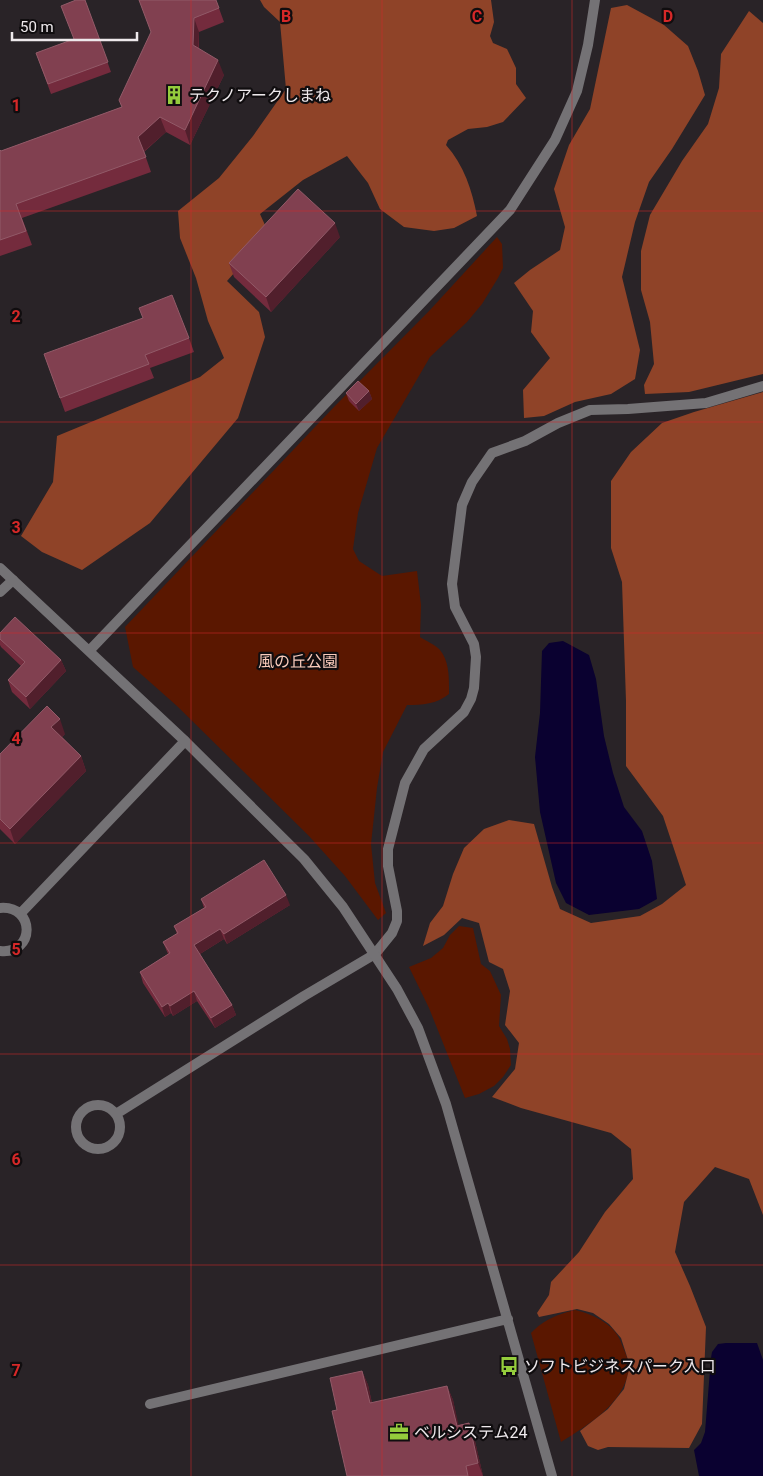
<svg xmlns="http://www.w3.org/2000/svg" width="763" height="1476" viewBox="0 0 763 1476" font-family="Roboto,'Noto Sans JP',sans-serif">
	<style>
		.green { fill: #5a1700 }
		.forest { fill: #8f4328 }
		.water { fill: #0a0130 }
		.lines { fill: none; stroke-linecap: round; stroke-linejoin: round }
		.minor { stroke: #747275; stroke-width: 10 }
		.tertiary { stroke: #747275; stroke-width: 10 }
		.wall { fill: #742b3d }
		.shaded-wall { fill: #511f2c }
		.building { fill: #814050; stroke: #925a68 }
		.grid { fill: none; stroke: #d62828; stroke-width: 1; stroke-opacity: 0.55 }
		.labels { text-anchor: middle; stroke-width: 4.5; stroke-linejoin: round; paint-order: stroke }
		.poi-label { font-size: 16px; fill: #eee9ec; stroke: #100d0f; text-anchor: start }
		.park-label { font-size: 16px; fill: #f9cbbb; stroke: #100d0f }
		.grid-label { font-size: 16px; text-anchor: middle; font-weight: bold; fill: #d62828; stroke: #100d0f; stroke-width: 4.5; stroke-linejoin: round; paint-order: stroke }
	</style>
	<rect width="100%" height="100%" fill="#292327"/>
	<path class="green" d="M 497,237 L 502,244 L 503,268 L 498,278 L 482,304 L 467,322 L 430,357 L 377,448 L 358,513 L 353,549 L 359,561 L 382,576 L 417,571 L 421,605 L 420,637 C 426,641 436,645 440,650 C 450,662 449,680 449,694 C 437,704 422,705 407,705 L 383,752 L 377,788 L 371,844 L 375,883 L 386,913 L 378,920 L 345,876 L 309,836 L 177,706 L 133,667 L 125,627 L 333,408 L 430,310 Z
		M 459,926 L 473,928 L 481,964 L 490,971 L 501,995 L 499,1026 L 507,1039 L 510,1049 L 511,1065 L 503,1077 L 494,1086 L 479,1094 L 465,1098 L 429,1008 L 409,967 L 431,958 L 443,948 L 450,935 Z
		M 575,1310 C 595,1315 616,1325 622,1345 C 625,1352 629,1361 629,1368 C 625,1403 588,1425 561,1442 L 531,1333 C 545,1319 556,1315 575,1310 Z"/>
	<path class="forest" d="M 260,0 L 491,0 L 494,22 L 490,36 L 493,43 L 507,49 L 516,68 L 516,84 L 526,98 L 503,122 L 487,127 L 468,129 L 448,140 L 446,145 C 464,165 472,190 477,216 L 454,228 L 434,231 L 404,227 L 380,209 L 368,183 L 347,156 L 303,180 L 260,214 L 269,234 L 227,281 L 259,312 L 265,337 L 238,418 L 150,523 L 82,570 L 42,552 L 21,536 L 53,482 L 57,436 L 200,377 L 224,358 L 208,321 L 196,278 L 180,238 L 178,211 L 219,178 L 253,136 L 286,89 L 280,22 L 264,7 Z
		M 627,5 L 664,25 L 688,46 L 698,71 L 705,95 L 672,149 L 649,182 L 635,222 L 622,277 L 640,350 L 635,379 L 611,394 L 575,402 L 544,416 L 524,418 L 523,390 L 550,358 L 531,332 L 533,311 L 514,283 L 530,270 L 560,250 L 565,227 L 554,189 L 569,145 L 590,109 L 611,8 Z
		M 749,11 L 763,23 L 763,374 L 689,392 L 645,394 L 644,385 L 654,364 L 650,322 L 641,290 L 641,251 L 650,215 L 682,161 L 708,124 L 719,88 L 721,54 Z
		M 763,392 L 763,1215 L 749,1179 L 715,1167 L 684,1202 L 675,1252 L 690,1286 L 706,1327 L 702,1424 L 689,1448 L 608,1447 L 598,1450 L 588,1446 L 580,1431 L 608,1409 L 624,1389 L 630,1366 L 621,1338 L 609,1324 L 593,1313 L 577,1309 L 539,1317 L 537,1313 L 549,1295 L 551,1282 L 579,1252 L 605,1212 L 633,1179 L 631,1149 L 611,1133 L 521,1108 L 492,1097 L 515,1069 L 519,1043 L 505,1025 L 510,991 L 503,969 L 489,962 L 479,923 L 462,918 L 444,935 L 423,946 L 430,923 L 443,906 L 453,874 L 464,848 L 484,829 L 509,820 L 534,824 L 552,887 L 560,909 L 591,923 L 640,916 L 662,904 L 686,885 L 663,816 L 626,766 L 626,701 L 622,582 L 611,548 L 611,481 L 631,452 L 662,423 L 694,412 Z"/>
	<path class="water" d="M 563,641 L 589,655 L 596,679 L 604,736 L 613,773 L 624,807 L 642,831 L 652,861 L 657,899 L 639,909 L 589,915 L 566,903 L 556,883 L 540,812 L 535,757 L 540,713 L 542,651 L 549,643 Z
		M 726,1343 L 757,1343 L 763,1360 L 763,1476 L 699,1476 L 694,1450 L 701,1443 L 705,1432 L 711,1358 L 712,1352 L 718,1344 Z"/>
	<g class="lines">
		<path class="minor" d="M 0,592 L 13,580
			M 0,908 C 36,905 35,955 0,951
			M 20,914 L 185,741
			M76 1127a22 22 0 1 1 44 0a22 22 0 1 1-44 0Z
			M 116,1114 L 304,996 L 375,954 L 392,933 L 397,921 L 397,911 L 388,866 L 388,849 L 405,783 L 424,749 L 464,712 L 471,699 L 474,688 L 476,657 L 474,644 L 455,607 L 452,584 L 462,505 L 472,482 L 492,453 L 525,441 L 558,423 L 590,410 L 628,409 L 706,403 L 763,386"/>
		<path class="tertiary" d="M 0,568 L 185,741 L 304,859 L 343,907 L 397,989 L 418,1028 L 446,1104 L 552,1476
			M 90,650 L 510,210 L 555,140 L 577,91 L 588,45 L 595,0
			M 150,1404 L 508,1319"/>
	</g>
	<path class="wall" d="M 85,0 L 111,72 L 51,94 L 36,53 L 74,40 Z
		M 216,0 L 224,22 L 199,32 L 199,49 L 224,75 L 190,145 L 166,132 L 144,152 L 151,172 L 22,218 L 32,245 L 0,256 L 0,150 L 1,151 L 122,107 L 151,32 Z
		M 340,237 L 271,312 L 234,277 L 229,263 Z
		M 189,338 L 194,352 L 150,368 L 154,378 L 65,412 L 44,354 Z
		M 369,391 L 372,399 L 359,411 L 349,401 L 346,393 Z
		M 0,633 L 61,660 L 66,671 L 30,709 L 12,692 L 8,680 L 21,666 L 1,647 L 0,645 Z
		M 65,734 L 62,737 L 81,756 L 86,771 L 15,844 L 0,829 L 0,754 Z
		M 201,899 L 290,905 L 227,944 L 224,939 L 200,954 L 232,1005 L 236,1015 L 215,1028 L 197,1001 L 173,1016 L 171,1013 L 165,1017 L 143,983 L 140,972 L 168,954 L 163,942 L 177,934 L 174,926 L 204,908 Z
		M 362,1371 L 368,1385 L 372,1403 L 447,1386 L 453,1400 L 458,1425 L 469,1423 L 474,1437 L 483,1476 L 347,1476 Z"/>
	<path class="shaded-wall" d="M 194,18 L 199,32 L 198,60 L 193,45 Z
		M 218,60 L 224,75 L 190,145 L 185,130 Z
		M 160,117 L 166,132 L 143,152 L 138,137 Z
		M 335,223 L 340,237 L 271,312 L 266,297 Z
		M 369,391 L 372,399 L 359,411 L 356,404 Z
		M 61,660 L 66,671 L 30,709 L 26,697 Z
		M 60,719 L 65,734 L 57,742 L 51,727 Z
		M 81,756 L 86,771 L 15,844 L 10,829 Z
		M 286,895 L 290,905 L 227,944 L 224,934 Z
		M 220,929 L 224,939 L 198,955 L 194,945 Z
		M 194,991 L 197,1001 L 173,1016 L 170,1006 Z
		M 168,1003 L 171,1013 L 165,1017 L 162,1007 Z
		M 232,1005 L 236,1015 L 215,1028 L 211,1018 Z
		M 362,1371 L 368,1385 L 375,1418 L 370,1403 Z
		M 447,1386 L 453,1400 L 462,1440 L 457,1426 Z
		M 469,1423 L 474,1437 L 483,1476 L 478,1463 Z"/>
	<path class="building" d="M 76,0 L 85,0 L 108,62 L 48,84 L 36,53 L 74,39 L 61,6 Z
		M 139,0 L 216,0 L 219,8 L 194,18 L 193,45 L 218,60 L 185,130 L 160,117 L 138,137 L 146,157 L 16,204 L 26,231 L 0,240 L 0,150 L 1,151 L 122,107 L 119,100 L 151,32 Z
		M 298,189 L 335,223 L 266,297 L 229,263 Z
		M 172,295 L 189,338 L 145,355 L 149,364 L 60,398 L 44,354 L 143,318 L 139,308 Z
		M 358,381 L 369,391 L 356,404 L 346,393 Z
		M 15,617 L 61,660 L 26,697 L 8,680 L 25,662 L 0,639 L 0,633 Z
		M 47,706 L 60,719 L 51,727 L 81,756 L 10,829 L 0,819 L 0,754 Z
		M 264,860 L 286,895 L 224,934 L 220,929 L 194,945 L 232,1005 L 211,1018 L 194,991 L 170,1006 L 168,1003 L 162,1007 L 140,972 L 170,953 L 163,942 L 178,933 L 174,926 L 206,907 L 201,899 Z
		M 362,1371 L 370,1403 L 447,1386 L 457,1426 L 469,1423 L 478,1463 L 466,1466 L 468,1476 L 347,1476 L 332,1411 L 337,1410 L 330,1378 Z"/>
	<path class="grid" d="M 191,0 L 191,1476M 382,0 L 382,1476M 572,0 L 572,1476M 0,211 L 763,211M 0,422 L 763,422M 0,633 L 763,633M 0,843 L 763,843M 0,1054 L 763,1054M 0,1265 L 763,1265"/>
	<defs>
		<g id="building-bare" transform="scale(1.5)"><path d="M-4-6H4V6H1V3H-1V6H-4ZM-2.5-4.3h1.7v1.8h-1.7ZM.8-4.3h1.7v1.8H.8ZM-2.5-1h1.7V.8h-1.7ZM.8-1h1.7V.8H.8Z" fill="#94cc3c" stroke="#100d0f" stroke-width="2.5" paint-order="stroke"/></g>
		<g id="bus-bare" transform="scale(1.5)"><path d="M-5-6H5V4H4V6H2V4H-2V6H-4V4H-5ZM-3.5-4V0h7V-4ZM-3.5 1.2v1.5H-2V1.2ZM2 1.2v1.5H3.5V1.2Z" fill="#94cc3c" stroke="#100d0f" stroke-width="2.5" paint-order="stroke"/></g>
		<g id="office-bare" transform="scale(1.5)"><path d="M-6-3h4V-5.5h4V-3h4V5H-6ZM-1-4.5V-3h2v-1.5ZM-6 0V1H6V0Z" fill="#94cc3c" stroke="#100d0f" stroke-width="2.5" paint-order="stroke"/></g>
	</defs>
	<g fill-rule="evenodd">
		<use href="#building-bare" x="174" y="95"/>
		<use href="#bus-bare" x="509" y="1366"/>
		<use href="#office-bare" x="399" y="1432"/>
	</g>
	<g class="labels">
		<g class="poi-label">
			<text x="189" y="101">テクノアークしまね</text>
			<text x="524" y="1372">ソフトビジネスパーク入口</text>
			<text x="414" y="1438">ベルシステム24</text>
		</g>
		<g class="park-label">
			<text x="298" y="667">風の丘公園</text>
		</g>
	</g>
	<g class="grid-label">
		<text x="286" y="22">B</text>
		<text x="477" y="22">C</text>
		<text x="668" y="22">D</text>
		<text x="16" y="111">1</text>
		<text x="16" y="322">2</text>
		<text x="16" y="533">3</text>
		<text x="16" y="744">4</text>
		<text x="16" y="955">5</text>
		<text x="16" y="1165">6</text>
		<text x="16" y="1376">7</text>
	</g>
	<path d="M12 32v8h125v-8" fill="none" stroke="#eee9ec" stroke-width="2.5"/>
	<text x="20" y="32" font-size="15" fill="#eee9ec" stroke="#100d0f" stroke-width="4" paint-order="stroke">50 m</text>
</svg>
